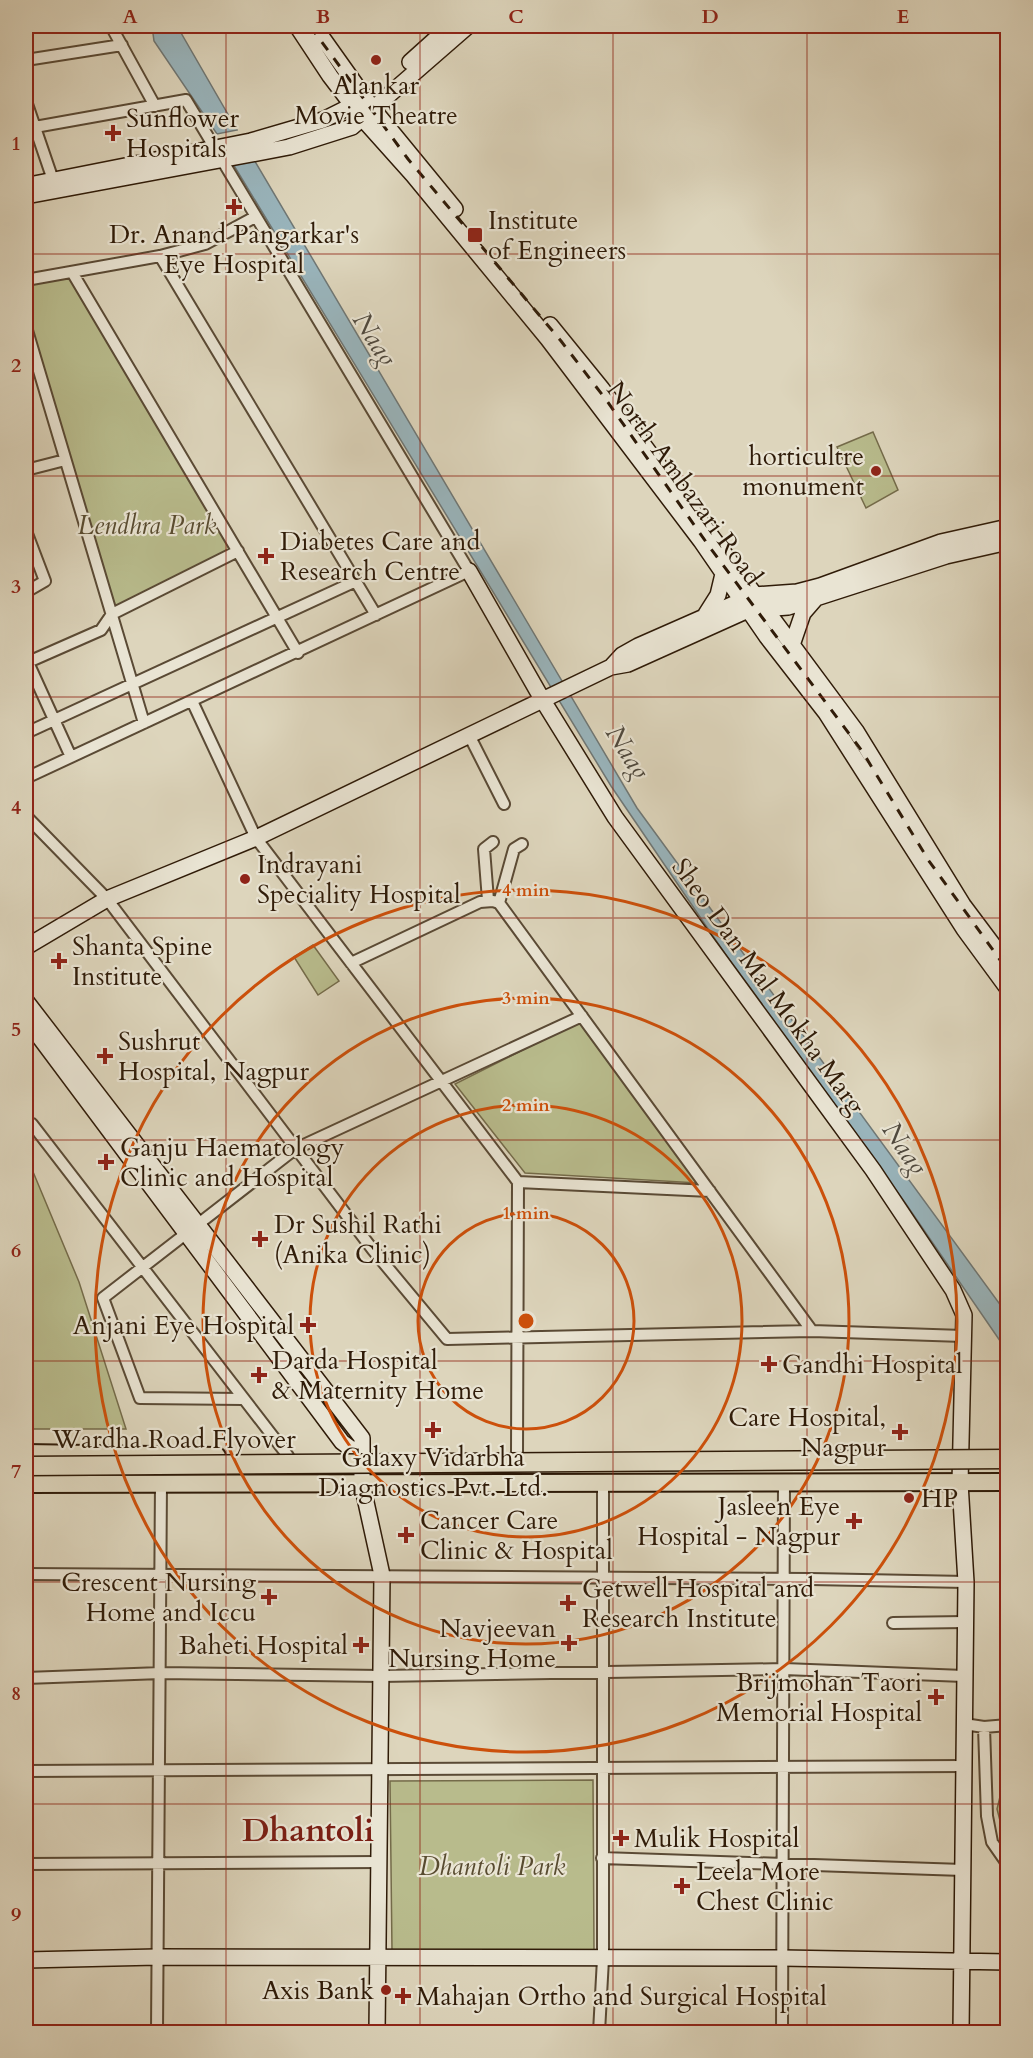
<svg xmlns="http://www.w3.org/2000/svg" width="1033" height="2058" viewBox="0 0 1033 2058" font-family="Cardo,serif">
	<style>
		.green { fill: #b8bb8c; stroke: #746b4a; stroke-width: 1.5 }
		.water { fill: #99b5bd; stroke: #6f7775; stroke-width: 1.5 }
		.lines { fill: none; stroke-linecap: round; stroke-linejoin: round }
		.street-casing { stroke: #5a4a35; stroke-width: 14 }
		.secondary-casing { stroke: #2f1b08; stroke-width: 18 }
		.primary-casing { stroke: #2f1b08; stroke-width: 20 }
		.street { stroke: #e9e4d3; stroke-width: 10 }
		.secondary { stroke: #e9e4d3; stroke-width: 15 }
		.primary { stroke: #ddd5bc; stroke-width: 16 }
		.rail { stroke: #2f1b08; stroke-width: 3; stroke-dasharray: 10 10; stroke-linecap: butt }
		.highway-bridge-casing { stroke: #2f1b08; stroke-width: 21; stroke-linecap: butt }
		.highway-bridge { stroke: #ddd5bc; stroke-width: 18 }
		.grid { fill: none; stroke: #8f2418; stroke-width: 1.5; stroke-opacity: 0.55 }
		.ring { fill: none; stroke: #cc500b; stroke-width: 3 }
		.poi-dot { fill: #8f2418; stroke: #e9e4d3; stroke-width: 2 }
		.labels { text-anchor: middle; stroke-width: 4.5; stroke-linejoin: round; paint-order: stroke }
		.poi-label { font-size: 26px; fill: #2f1b08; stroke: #e9e4d3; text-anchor: start }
		.street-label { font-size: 26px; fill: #2f1b08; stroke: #e9e4d3 }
		.park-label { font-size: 26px; font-style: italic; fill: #584b30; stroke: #e9e4d3 }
		.water-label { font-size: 27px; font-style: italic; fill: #4f493e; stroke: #e9e4d3 }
		.district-label { font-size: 32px; font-weight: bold; fill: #7a1f14; stroke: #e9e4d3 }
		.centre { fill: #cc500b; stroke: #e9e4d3; stroke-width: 3 }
		.ring-label { font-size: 18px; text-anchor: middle; font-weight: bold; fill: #cc500b; stroke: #e9e4d3; stroke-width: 4.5; stroke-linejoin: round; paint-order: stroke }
		.neatline { fill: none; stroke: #8f2418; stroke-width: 2 }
		.grid-label { font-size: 20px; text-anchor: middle; font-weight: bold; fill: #8f2418 }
	</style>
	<rect width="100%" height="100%" fill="#ddd5bc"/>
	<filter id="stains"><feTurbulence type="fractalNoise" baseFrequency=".00333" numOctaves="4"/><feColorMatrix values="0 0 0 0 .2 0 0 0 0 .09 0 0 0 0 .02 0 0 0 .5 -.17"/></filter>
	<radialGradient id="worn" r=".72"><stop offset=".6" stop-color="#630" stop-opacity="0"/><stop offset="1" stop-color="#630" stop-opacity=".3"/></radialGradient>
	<path class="green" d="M 67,273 L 234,553 L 112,614 L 26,327 L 26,280 Z
		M 873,432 L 898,490 L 866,508 L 837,447 Z
		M 313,945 L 339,981 L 318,995 L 294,957 Z
		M 579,1022 L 698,1183 L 525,1173 L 455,1084 Z
		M 26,1155 L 79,1282 L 126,1429 L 26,1429 Z
		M 1007,1768 L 1007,1848 L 997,1809 Z
		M 593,1780 L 594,1951 L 392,1951 L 390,1781 Z"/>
	<path class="water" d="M 152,26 L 177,26 L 237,130 L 217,134 L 154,41 Z
		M 253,158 L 637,808 L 1007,1314 L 1007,1351 L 906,1204 L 736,970 L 611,786 L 233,164 Z"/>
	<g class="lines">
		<g class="street-casing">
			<path id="street" d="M 111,26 L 155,106
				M 26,60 L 122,45
				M 26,85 L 27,101
				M 26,101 L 53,180
				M 160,256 L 376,615
				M 72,272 L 298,653
				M 26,280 L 160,256 L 205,244 L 255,217
				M 26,327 L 144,723
				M 26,470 L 65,460
				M 26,531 L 45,581 L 26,592
				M 26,658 L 71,757
				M 26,663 L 101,630 L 112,614 L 238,551
				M 192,701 L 256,838 L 518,1182 L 710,1191
				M 26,733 L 356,581
				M 469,735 L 504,804
				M 26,778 L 469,571 L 186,100 L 35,127
				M 26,816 L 107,899 L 373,1250 L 447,1339 L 812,1331 L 963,1336
				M 488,900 L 484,849 L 493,842
				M 499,903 L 514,849 L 522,844
				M 351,963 L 480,902 L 493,901 L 499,903 L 812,1331
				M 32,1124 L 288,1456
				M 243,1399 L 140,1398 L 103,1298 L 295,1149 L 582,1016
				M 517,1455 L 518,1182
				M 26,1574 L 811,1579 L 966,1582
				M 893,1623 L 965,1622
				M 26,1678 L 161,1673 L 381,1676 L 784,1669 L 964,1676
				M 964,1724 L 984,1727 L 1008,1725
				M 984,1727 L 987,1816 L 992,1842 L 1008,1865
				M 26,1771 L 964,1766
				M 602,1858 L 963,1870
				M 26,1864 L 379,1862
				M 157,2032 L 161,1483
				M 599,2032 L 603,1959 L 603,1483
				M 782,2032 L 784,1481"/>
		</g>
		<g class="secondary-casing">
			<path id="secondary" d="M 297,26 L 330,76 L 362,118 L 413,175 L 548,339 L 701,541 L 767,637 L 826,713 L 964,929 L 1008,989
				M 314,26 L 373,109 L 455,209
				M 410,62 L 450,26
				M 34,184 L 251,141 L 323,120 L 361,101
				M 26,196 L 289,147 L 352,127 L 468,26
				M 550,325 L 602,389 L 856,731 L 963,905 L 1008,965
				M 469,571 L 542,699 L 615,817 L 873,1170 L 953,1290 L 964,1315 L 960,1483 L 966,1582 L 961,2032
				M 706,614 L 718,595 L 723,574
				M 792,645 L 803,613 L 816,598
				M 611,667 L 622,655 L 638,646 L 754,595 L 797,592 L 820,586 L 941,542 L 1008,527
				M 26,947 L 107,899 L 256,838 L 611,667 L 628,664 L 748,610 L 788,607 L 946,556 L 1008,542
				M 26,1001 L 362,1438 L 362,1484 L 382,1575 L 377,2032
				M 26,1019 L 342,1442 L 361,1456
				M 26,1960 L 157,1957 L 782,1958 L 1008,1962"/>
		</g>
		<g class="primary-casing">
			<path id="primary" d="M 26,1453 L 217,1456
				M 26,1484 L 1008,1482"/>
		</g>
		<use href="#street" class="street"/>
		<use href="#secondary" class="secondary"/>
		<use href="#primary" class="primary"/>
		<path class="rail" d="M 310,26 L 408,159 L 561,341 L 607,401 L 711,549 L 862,751 L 929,861 L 1008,971"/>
		<g class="highway-bridge-casing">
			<path id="highway-bridge" d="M 26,1466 L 1008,1459"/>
		</g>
		<use href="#highway-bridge" class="highway-bridge"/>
	</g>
	<path class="grid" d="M 226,26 L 226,2032M 420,26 L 420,2032M 613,26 L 613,2032M 807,26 L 807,2032M 26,254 L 1008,254M 26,476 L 1008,476M 26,697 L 1008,697M 26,918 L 1008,918M 26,1140 L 1008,1140M 26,1361 L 1008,1361M 26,1582 L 1008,1582M 26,1804 L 1008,1804"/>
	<g class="ring">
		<circle cx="526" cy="1321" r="108"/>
		<circle cx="526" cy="1321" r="216"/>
		<circle cx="526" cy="1321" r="323"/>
		<circle cx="526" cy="1321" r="431"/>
	</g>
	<g class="poi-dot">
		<circle cx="376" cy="60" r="6"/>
		<path d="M110 124h6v6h6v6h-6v6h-6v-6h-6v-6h6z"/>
		<path d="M231 198h6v6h6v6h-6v6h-6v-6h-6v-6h6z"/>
		<rect x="467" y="227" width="16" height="16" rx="3"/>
		<circle cx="876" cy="471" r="6"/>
		<path d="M263 547h6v6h6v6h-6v6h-6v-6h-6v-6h6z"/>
		<circle cx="245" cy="879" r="6"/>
		<path d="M56 952h6v6h6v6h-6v6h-6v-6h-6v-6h6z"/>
		<path d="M102 1047h6v6h6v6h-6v6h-6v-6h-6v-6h6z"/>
		<path d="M103 1153h6v6h6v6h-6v6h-6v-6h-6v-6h6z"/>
		<path d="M257 1230h6v6h6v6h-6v6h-6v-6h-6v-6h6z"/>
		<path d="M305 1316h6v6h6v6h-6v6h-6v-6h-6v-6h6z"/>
		<path d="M766 1355h6v6h6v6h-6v6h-6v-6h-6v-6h6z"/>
		<path d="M256 1366h6v6h6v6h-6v6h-6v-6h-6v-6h6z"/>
		<path d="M430 1421h6v6h6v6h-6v6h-6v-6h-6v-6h6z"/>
		<path d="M897 1423h6v6h6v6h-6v6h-6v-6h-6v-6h6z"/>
		<circle cx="909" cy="1498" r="6"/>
		<path d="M851 1512h6v6h6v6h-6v6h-6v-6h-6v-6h6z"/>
		<path d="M403 1526h6v6h6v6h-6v6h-6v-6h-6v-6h6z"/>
		<path d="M266 1588h6v6h6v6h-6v6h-6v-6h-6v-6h6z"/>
		<path d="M565 1594h6v6h6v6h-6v6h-6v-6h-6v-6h6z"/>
		<path d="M566 1634h6v6h6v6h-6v6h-6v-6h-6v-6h6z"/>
		<path d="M358 1636h6v6h6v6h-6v6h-6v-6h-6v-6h6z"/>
		<path d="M933 1688h6v6h6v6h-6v6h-6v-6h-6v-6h6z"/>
		<path d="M618 1829h6v6h6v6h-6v6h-6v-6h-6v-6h6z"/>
		<path d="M679 1877h6v6h6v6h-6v6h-6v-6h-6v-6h6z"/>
		<circle cx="386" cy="1990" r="6"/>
		<path d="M400 1987h6v6h6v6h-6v6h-6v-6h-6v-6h6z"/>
	</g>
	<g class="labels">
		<g class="poi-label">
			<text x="376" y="94" text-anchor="middle">Alankar<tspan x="376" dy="30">Movie Theatre</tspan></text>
			<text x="126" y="127">Sunflower<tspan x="126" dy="30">Hospitals</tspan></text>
			<text x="488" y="229">Institute<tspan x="488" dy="30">of Engineers</tspan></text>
			<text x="234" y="243" text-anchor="middle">Dr. Anand Pangarkar's<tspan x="234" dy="30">Eye Hospital</tspan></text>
			<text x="864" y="465" text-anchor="end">horticultre<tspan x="864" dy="30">monument</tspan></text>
			<text x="280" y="550">Diabetes Care and<tspan x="280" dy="30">Research Centre</tspan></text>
			<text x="257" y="873">Indrayani<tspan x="257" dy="30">Speciality Hospital</tspan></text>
			<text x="72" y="955">Shanta Spine<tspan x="72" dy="30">Institute</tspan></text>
			<text x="118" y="1050">Sushrut<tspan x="118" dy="30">Hospital, Nagpur</tspan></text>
			<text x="120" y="1156">Ganju Haematology<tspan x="120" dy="30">Clinic and Hospital</tspan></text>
			<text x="274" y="1233">Dr Sushil Rathi<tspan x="274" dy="30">(Anika Clinic)</tspan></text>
			<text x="294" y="1334" text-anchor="end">Anjani Eye Hospital</text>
			<text x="272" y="1369">Darda Hospital<tspan x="272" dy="30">&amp; Maternity Home</tspan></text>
			<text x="782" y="1373">Gandhi Hospital</text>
			<text x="886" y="1426" text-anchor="end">Care Hospital,<tspan x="886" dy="30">Nagpur</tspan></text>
			<text x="433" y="1466" text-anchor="middle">Galaxy Vidarbha<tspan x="433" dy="30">Diagnostics Pvt. Ltd.</tspan></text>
			<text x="921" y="1507">HP</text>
			<text x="840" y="1515" text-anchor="end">Jasleen Eye<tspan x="840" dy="30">Hospital - Nagpur</tspan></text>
			<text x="420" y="1529">Cancer Care<tspan x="420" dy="30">Clinic &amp; Hospital</tspan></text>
			<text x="256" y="1591" text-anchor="end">Crescent Nursing<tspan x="256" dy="30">Home and Iccu</tspan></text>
			<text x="582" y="1597">Getwell Hospital and<tspan x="582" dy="30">Research Institute</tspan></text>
			<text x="556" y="1637" text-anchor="end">Navjeevan<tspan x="556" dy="30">Nursing Home</tspan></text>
			<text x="348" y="1654" text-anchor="end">Baheti Hospital</text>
			<text x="922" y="1691" text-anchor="end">Brijmohan Taori<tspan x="922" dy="30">Memorial Hospital</tspan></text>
			<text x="634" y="1847">Mulik Hospital</text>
			<text x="696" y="1880">Leela More<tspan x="696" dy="30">Chest Clinic</tspan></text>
			<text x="374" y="1999" text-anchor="end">Axis Bank</text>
			<text x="416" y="2005">Mahajan Ortho and Surgical Hospital</text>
		</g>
		<g class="street-label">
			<text transform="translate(685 483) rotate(54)" y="9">North Ambazari Road</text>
			<text transform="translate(769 986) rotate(54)" y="9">Sheo Dan Mal Mokha Marg</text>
			<text x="174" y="1448">Wardha Road Flyover</text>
		</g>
		<g class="park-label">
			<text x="147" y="534">Lendhra Park</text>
			<text x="492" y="1875">Dhantoli Park</text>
		</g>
		<g class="water-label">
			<text transform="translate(375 339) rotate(58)" y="9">Naag</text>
			<text transform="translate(628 752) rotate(58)" y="9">Naag</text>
			<text transform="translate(905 1148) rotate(56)" y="9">Naag</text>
		</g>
		<g class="district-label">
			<text x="308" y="1841">Dhantoli</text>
		</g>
	</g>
	<circle cx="526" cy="1321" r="9" class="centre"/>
	<g class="ring-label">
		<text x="526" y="896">4 min</text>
		<text x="526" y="1004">3 min</text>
		<text x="526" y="1111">2 min</text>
		<text x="526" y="1219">1 min</text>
	</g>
	<rect width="1033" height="2058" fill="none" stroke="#ddd5bc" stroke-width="66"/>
	<rect x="33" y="33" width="967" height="1992" class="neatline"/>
	<g class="grid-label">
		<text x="130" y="23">A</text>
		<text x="323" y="23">B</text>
		<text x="516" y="23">C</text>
		<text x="710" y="23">D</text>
		<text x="903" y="23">E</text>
		<text x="16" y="150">1</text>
		<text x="16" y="372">2</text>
		<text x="16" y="593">3</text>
		<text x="16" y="814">4</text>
		<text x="16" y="1036">5</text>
		<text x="16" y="1257">6</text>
		<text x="16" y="1478">7</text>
		<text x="16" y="1700">8</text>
		<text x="16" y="1921">9</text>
	</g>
	<rect width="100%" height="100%" filter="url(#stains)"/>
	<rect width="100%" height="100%" fill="url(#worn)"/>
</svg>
